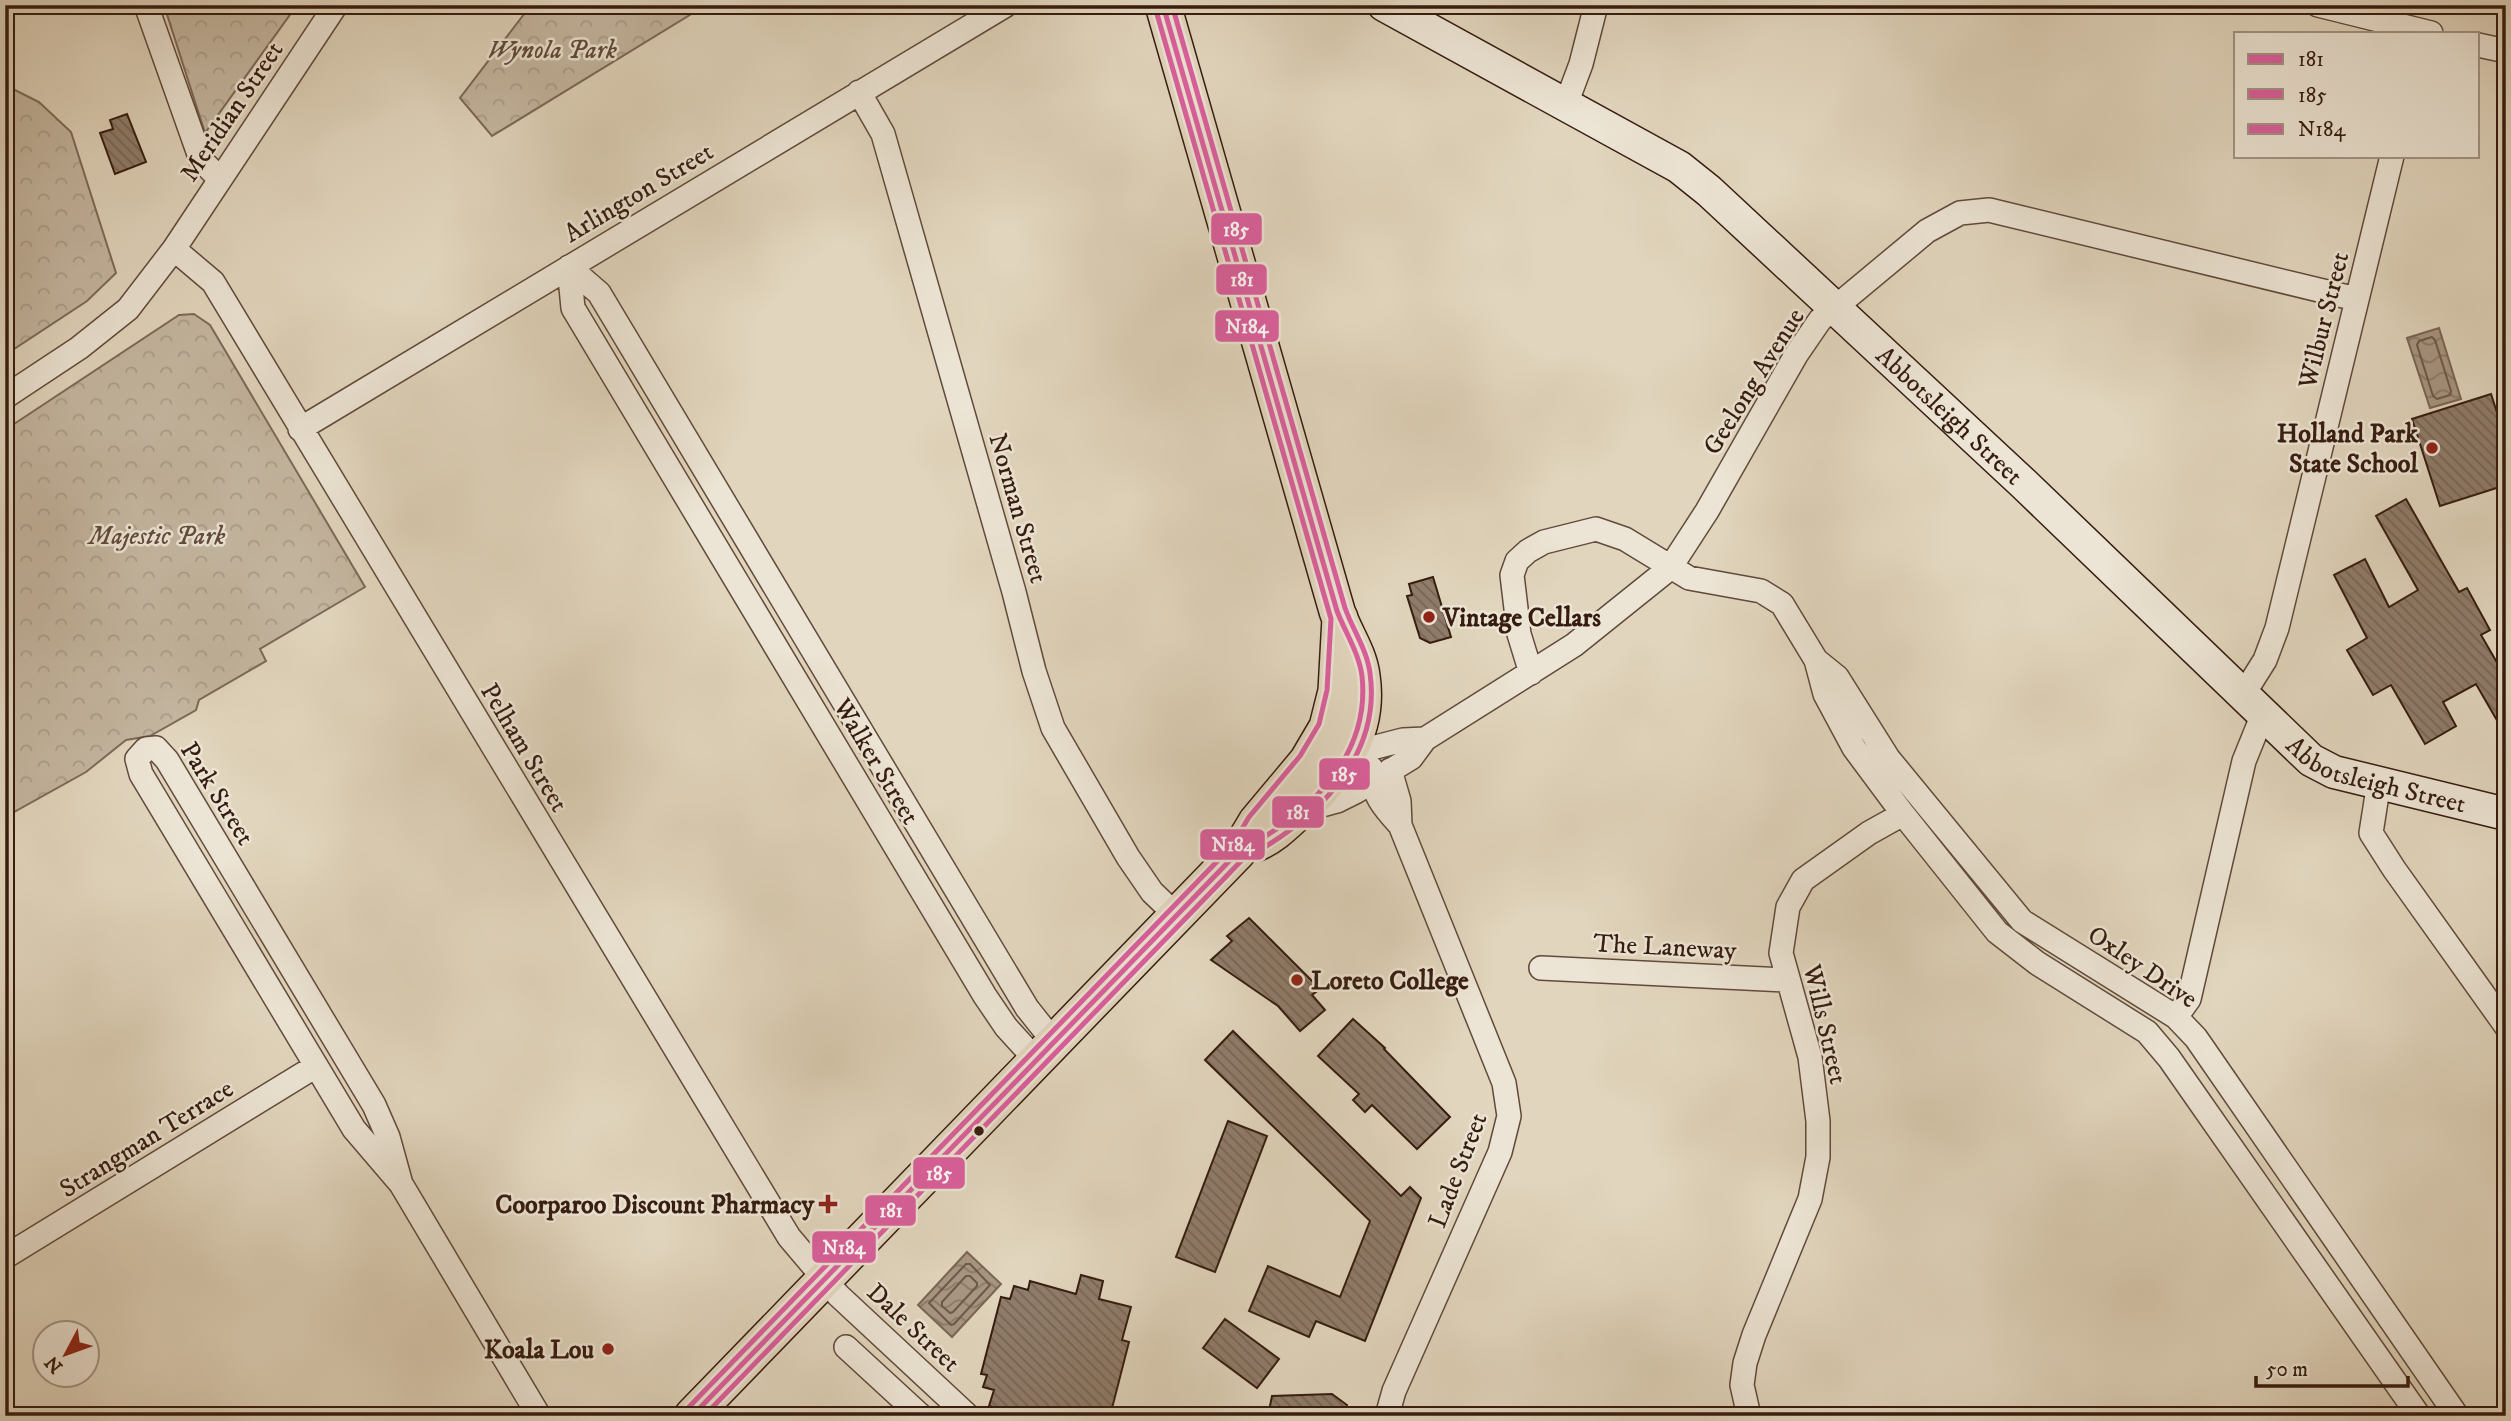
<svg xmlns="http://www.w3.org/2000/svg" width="2511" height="1421" viewBox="0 0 2511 1421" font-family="'IM FELL DW Pica',serif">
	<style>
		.forest { fill: url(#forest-crowns); stroke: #7d6958; stroke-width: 2 }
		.water { fill: url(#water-waves); stroke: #7a6554; stroke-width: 2 }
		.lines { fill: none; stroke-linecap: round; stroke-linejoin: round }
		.shore { stroke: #6e5949; stroke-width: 2 }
		.building { fill: url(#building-back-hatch); stroke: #361c10; stroke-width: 2 }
		.street-casing { stroke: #614a3b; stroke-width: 26 }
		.secondary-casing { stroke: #361c10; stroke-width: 35 }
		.primary-casing { stroke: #361c10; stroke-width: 38 }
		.street { stroke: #ece4d4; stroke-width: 23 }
		.secondary { stroke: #ece4d4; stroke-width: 32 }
		.primary { stroke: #e1d5bd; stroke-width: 35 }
		.bus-1-casing { stroke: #ece4d4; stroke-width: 10 }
		.bus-2-casing { stroke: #ece4d4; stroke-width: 10 }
		.bus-3-casing { stroke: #ece4d4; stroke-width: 10 }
		.bus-1 { stroke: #db5f9d; stroke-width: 5 }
		.bus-2 { stroke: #db5f9d; stroke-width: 5 }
		.bus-3 { stroke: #db5f9d; stroke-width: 5 }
		.poi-dot { fill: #8f2418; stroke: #ece4d4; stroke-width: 2.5 }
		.bus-dot { fill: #361c10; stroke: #ece4d4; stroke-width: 2.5 }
		.labels { text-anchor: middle; stroke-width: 5; stroke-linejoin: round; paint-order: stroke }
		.park-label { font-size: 26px; font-style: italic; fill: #614a3b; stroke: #ece4d4 }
		.street-label { font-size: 26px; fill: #361c10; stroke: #ece4d4 }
		.poi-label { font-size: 26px; font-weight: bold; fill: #361c10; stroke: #ece4d4; text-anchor: end }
		.line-badge { stroke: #ece4d4; stroke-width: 2.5 }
		.badge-label { font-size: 19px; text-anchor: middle; font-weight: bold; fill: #fff }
	</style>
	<defs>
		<pattern id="forest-crowns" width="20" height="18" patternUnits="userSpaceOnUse" patternTransform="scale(1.75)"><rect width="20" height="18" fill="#c4b6a0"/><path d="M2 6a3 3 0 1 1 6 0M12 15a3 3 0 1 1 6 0" fill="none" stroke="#a99c89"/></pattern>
		<pattern id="water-waves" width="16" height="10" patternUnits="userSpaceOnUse" patternTransform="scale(1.75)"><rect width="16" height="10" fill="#a79682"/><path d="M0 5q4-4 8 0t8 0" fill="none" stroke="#897a69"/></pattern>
		<pattern id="building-back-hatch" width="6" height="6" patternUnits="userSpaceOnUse" patternTransform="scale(1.75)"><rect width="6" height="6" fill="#8f7c6a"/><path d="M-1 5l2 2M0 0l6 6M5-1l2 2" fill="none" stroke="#766556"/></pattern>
	</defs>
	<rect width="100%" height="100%" fill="#e1d5bd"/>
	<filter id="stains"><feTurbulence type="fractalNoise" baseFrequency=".00286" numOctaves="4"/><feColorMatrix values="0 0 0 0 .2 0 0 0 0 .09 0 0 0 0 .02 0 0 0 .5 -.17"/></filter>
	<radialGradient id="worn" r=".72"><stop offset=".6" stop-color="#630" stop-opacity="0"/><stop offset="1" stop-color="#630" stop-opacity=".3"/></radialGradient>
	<path class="forest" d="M 164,5 L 297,5 L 205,133 Z
		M 531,5 L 706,5 L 492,136 L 460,98 Z
		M 5,85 L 39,102 L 71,132 L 116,273 L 87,301 L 14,349 L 5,333 Z
		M 194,314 L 210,325 L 365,587 L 260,649 L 266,661 L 199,700 L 196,710 L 150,736 L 126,740 L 86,772 L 5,817 L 5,430 L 179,315 Z"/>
	<path class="water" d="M 2439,328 L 2461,399 L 2430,408 L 2407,338 Z
		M 967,1252 L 1001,1284 L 952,1337 L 918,1305 Z"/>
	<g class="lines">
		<path class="shore" d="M 2432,337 L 2435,340 L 2451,391 L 2450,395 L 2437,399 L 2433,396 L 2417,345 L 2419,341 Z
			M 966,1264 L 970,1264 L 990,1285 L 954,1324 L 951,1325 L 929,1303 Z
			M 966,1276 L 970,1276 L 977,1283 L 977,1286 L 953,1312 L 950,1313 L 942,1306 L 942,1302 Z"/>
	</g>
	<path class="building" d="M 127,114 L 146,162 L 115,174 L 100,133 L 113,129 L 110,120 Z
		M 2491,394 L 2506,440 L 2506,485 L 2440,506 L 2412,419 Z
		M 2406,499 L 2459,592 L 2467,588 L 2490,630 L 2481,635 L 2506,678 L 2506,736 L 2476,684 L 2443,702 L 2456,726 L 2425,744 L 2391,685 L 2373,695 L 2347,650 L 2367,638 L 2334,575 L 2365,559 L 2389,607 L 2418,590 L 2376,516 Z
		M 1433,577 L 1451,637 L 1430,643 L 1420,638 L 1407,596 L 1412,595 L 1409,584 Z
		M 1249,918 L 1320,989 L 1312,995 L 1325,1010 L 1300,1031 L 1278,1006 L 1211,960 L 1232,941 L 1227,936 Z
		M 1353,1019 L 1385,1048 L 1384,1049 L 1450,1117 L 1417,1149 L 1372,1105 L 1365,1112 L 1353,1100 L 1359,1094 L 1318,1056 Z
		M 1233,1031 L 1401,1196 L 1410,1187 L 1421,1198 L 1365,1341 L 1316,1321 L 1309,1337 L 1249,1311 L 1268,1266 L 1340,1297 L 1370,1221 L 1205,1060 Z
		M 1228,1121 L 1267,1136 L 1215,1272 L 1176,1257 Z
		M 1081,1275 L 1103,1281 L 1099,1299 L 1131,1307 L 1122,1340 L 1129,1342 L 1110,1416 L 1025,1416 L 989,1406 L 994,1390 L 983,1387 L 987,1375 L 981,1374 L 1001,1297 L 1010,1299 L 1014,1286 L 1028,1290 L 1030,1281 L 1076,1294 Z
		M 1225,1319 L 1279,1359 L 1257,1388 L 1203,1348 Z
		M 1332,1394 L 1347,1405 L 1343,1416 L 1268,1416 L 1272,1396 Z"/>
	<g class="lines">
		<g class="street-casing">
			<path id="street" d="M 146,5 L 201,160 L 220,179
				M 2318,5 L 2431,33
				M 2478,45 L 2506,51
				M 859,92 L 883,134 L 1014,592 L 1034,671 L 1053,728 L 1128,857 L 1152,892 L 1176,915
				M 1566,104 L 1581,64 L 1596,5
				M 174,249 L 213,282 L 789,1237 L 838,1295 L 968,1416
				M 569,267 L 573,308 L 985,996 L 1006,1027 L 1036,1060
				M 569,267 L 599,293 L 1027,1008 L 1054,1042
				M 5,397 L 79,348 L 128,309 L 174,249 L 336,5
				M 300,429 L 1006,5
				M 1816,660 L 1837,677 L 1888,758 L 2022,921 L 2176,1017 L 2196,1038 L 2457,1416
				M 1531,673 L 1519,634 L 1512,575 L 1517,561 L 1528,551 L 1544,542 L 1596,529 L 1625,539 L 1689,578 L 1761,591 L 1782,604 L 1816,660 L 1825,694 L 1854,748 L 1903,814 L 1997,932 L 2037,963 L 2147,1032 L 2169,1058 L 2419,1416
				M 2243,695 L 2265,660 L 2277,628 L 2392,156
				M 1341,756 L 1403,740 L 1425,739
				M 1371,768 C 1371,793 1384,808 1400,825
				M 2379,782 L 2371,833 L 2394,869 L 2506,1026
				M 1304,810 L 1337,801 L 1357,791 L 1411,758 L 1425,739 L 1574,645 L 1670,568 L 1707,511 L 1796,355 L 1820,320 L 1927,231 L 1960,213 L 1989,210 L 2356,299
				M 1541,968 L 1787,980
				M 2176,1017 L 2189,999 L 2244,761 L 2263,714
				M 401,1184 L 388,1137 L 374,1105 L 167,760 L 156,748 L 146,749 L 137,759 L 141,774 L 354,1129 L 401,1184 L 539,1416
				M 5,1257 L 316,1066
				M 846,1347 L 921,1416
				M 1387,1416 L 1394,1391 L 1500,1152 L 1509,1116 L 1504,1083 L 1400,825 L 1399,801 L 1390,770
				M 1749,1416 L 1742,1385 L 1745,1363 L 1754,1335 L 1810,1199 L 1818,1157 L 1818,1121 L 1810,1057 L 1781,953 L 1788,907 L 1803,880 L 1869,833 L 1903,814"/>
		</g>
		<g class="secondary-casing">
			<g id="secondary">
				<path id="s1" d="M 1384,5 L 1679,167 L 1709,191 L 2024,484 L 2311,760 L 2334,772 L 2506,814"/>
			</g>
		</g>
		<g class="primary-casing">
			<path id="primary" d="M 1163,5 L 1337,611 C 1344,633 1359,652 1362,676 C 1371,735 1337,778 1296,814 C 1284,825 1272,837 1257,843
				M 692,1416 L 1238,852 L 1256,822 L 1307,761 L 1327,727 L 1336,691 L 1340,618"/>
		</g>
		<use href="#street" class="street"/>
		<use href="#secondary" class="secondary"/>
		<use href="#primary" class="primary"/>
		<g class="bus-1-casing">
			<path id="bus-1" d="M 692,1416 L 1238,852 C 1305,817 1371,759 1362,676 C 1359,653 1345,632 1337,611 L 1163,5"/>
		</g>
		<g class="bus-2-casing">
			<path id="bus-2" d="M 704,1416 L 1243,859 C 1313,823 1382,759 1370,673 C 1367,650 1353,630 1345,608 L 1172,5"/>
		</g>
		<g class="bus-3-casing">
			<path id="bus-3" d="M 686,1410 L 1231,847 L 1249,817 L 1300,756 L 1319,724 L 1327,690 L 1331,619 L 1155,7"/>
		</g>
		<use href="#bus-1" class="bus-1"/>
		<use href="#bus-2" class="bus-2"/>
		<use href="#bus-3" class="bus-3"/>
	</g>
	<g class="poi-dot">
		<circle cx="2432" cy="448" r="7"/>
		<circle cx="1429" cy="617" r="7"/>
		<circle cx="1297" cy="980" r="7"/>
		<path d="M824.5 1193.5h7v7h7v7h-7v7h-7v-7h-7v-7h7z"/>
		<circle cx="608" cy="1349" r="7"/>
	</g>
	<circle class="bus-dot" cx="979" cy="1131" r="6"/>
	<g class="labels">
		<g class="park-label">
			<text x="552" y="58">Wynola Park</text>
			<text x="157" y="544">Majestic Park</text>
		</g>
		<g class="street-label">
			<text transform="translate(231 111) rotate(-56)" y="9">Meridian Street</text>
			<text transform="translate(638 192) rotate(-31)" y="9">Arlington Street</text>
			<text transform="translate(2323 320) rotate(-76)" y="9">Wilbur Street</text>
			<text transform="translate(1753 381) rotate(-58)" y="9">Geelong Avenue</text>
			<text dy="9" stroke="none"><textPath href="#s1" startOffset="704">Abbotsleigh Street</textPath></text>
			<text transform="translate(1019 508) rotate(74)" y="9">Norman Street</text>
			<text transform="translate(525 747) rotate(59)" y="9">Pelham Street</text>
			<text transform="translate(877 761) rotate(59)" y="9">Walker Street</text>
			<text dy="9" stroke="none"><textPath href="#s1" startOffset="1270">Abbotsleigh Street</textPath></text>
			<text transform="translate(218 793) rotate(58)" y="9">Park Street</text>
			<text transform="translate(1665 946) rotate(3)" y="9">The Laneway</text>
			<text transform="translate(2143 966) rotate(34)" y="9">Oxley Drive</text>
			<text transform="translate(1826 1024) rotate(77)" y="9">Wills Street</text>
			<text transform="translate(146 1138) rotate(-32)" y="9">Strangman Terrace</text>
			<text transform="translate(1457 1170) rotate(-69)" y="9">Lade Street</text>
			<text transform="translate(914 1327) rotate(43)" y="9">Dale Street</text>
		</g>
		<g class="poi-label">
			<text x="2418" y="442">Holland Park<tspan x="2418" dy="30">State School</tspan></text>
			<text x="1443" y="626" text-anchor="start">Vintage Cellars</text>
			<text x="1311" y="989" text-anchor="start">Loreto College</text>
			<text x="814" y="1213">Coorparoo Discount Pharmacy</text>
			<text x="594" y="1358">Koala Lou</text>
		</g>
	</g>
	<g class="line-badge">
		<rect x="1210" y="212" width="53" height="34" rx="7" fill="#db5f9d"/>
		<rect x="1215" y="263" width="53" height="33" rx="7" fill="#db5f9d"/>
		<rect x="1214" y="309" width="66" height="34" rx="7" fill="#db5f9d"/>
		<rect x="1318" y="757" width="53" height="34" rx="7" fill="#db5f9d"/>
		<rect x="1271" y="795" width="54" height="34" rx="7" fill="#db5f9d"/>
		<rect x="1199" y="828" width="67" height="33" rx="7" fill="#db5f9d"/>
		<rect x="912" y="1156" width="54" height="34" rx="7" fill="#db5f9d"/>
		<rect x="864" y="1194" width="53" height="33" rx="7" fill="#db5f9d"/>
		<rect x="811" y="1230" width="66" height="34" rx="7" fill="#db5f9d"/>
	</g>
	<g class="badge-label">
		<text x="1236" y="236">185</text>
		<text x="1242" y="286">181</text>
		<text x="1247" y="333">N184</text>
		<text x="1344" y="781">185</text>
		<text x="1298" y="819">181</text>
		<text x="1233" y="851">N184</text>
		<text x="939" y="1180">185</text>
		<text x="891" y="1217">181</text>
		<text x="844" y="1254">N184</text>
	</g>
	<rect width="2511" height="1421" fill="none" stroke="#e1d5bd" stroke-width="28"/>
	<rect x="7" y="7" width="2497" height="1407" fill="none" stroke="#361c10" stroke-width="3.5"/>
	<rect x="14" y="14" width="2483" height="1393" fill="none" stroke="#361c10" stroke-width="2"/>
	<rect x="2234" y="32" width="245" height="126" fill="#ece4d4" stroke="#a39486" stroke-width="2"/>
	<rect x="2248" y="54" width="35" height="10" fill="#db5f9d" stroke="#a39486" stroke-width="2"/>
	<text x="2298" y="66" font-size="21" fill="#361c10">181</text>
	<rect x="2248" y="89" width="35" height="10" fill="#db5f9d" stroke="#a39486" stroke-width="2"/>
	<text x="2298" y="102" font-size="21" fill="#361c10">185</text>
	<rect x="2248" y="124" width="35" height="10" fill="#db5f9d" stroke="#a39486" stroke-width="2"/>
	<text x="2298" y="136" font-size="21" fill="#361c10">N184</text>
	<g transform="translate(66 1354) rotate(229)"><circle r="33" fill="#ece4d4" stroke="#a39486" stroke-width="2"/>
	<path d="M0-5L12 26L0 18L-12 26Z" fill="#8f2418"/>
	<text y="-10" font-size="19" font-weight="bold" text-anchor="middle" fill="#361c10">N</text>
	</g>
	<path d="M2256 1376v10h152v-10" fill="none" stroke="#361c10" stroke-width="3.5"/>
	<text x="2266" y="1376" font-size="21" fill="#361c10" stroke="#ece4d4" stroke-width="5" paint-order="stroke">50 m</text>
	<rect width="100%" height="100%" filter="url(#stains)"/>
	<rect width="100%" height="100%" fill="url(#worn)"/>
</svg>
